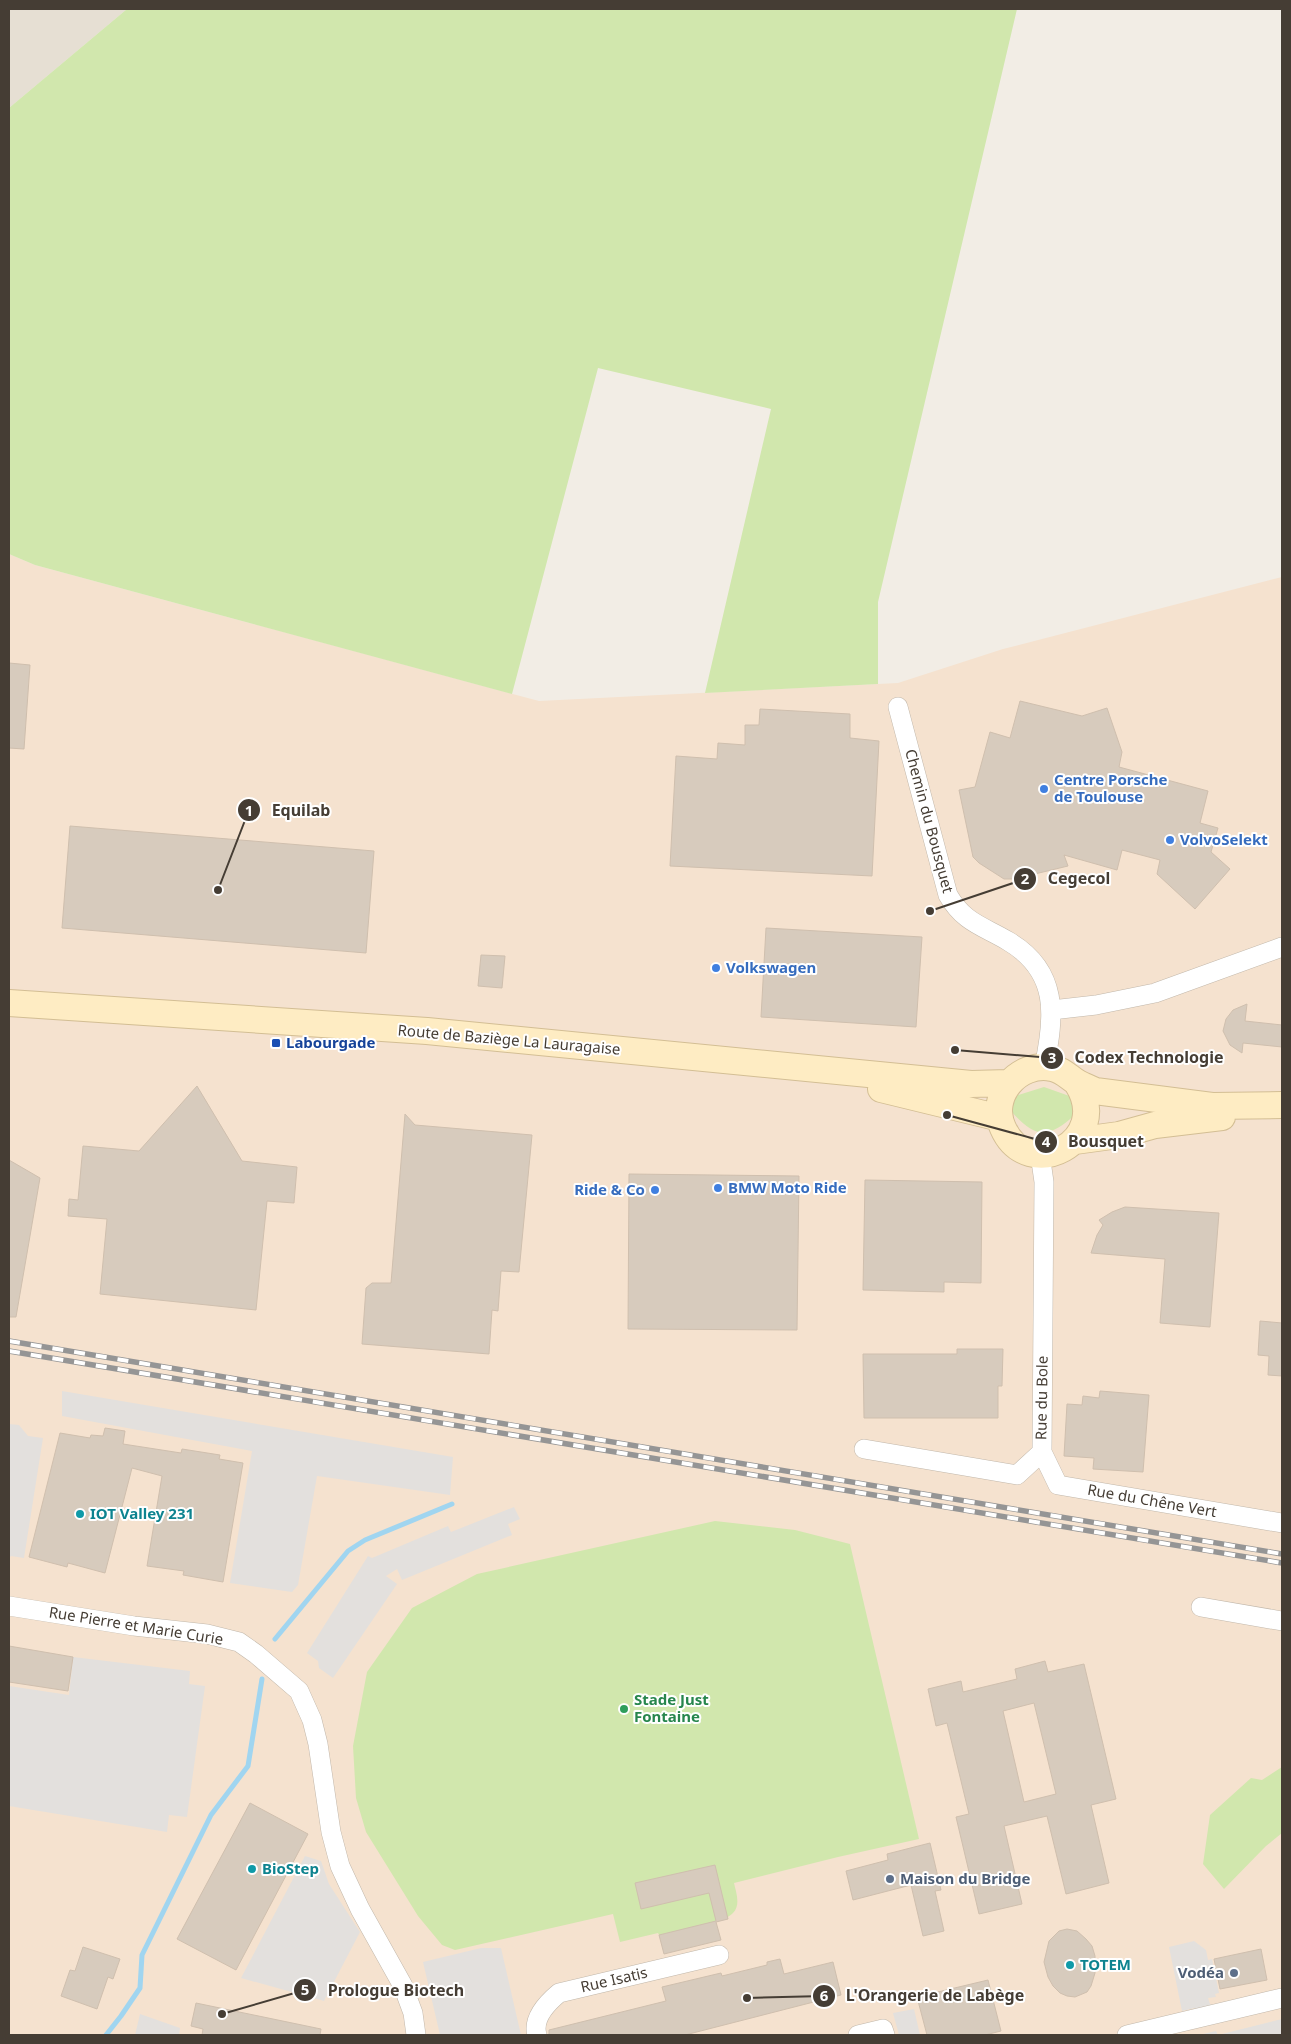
<svg xmlns="http://www.w3.org/2000/svg" width="1291" height="2044" viewBox="0 0 1291 2044" font-family="'Noto Sans',sans-serif">
	<style>
		.residential { fill: #e6dfd3 }
		.commercial { fill: #f5e2cf }
		.green { fill: #d1e7ad }
		.parking { fill: #e3e0dd }
		.lines { fill: none; stroke-linecap: round; stroke-linejoin: round }
		.stream { stroke: #a0d5f0; stroke-width: 5 }
		.building { fill: #d7cbbd; stroke: #cfbfae; fill-rule: evenodd }
		.street-casing { stroke: #c1b7aa; stroke-width: 20 }
		.secondary-casing { stroke: #d3be94; stroke-width: 28 }
		.street { stroke: #fff; stroke-width: 19 }
		.secondary { stroke: #feecc3; stroke-width: 26 }
		.rail-casing { stroke: #959595; stroke-width: 5.5 }
		.rail { stroke: #fff; stroke-width: 4; stroke-dasharray: 11; stroke-linecap: butt }
		.shop-dot { fill: #3f7fe0; stroke: #fff; stroke-width: 2 }
		.transit-dot { fill: #1a4fb4; stroke: #fff; stroke-width: 2 }
		.culture-dot { fill: #0f9aa8; stroke: #fff; stroke-width: 2 }
		.leisure-dot { fill: #2e9e5b; stroke: #fff; stroke-width: 2 }
		.service-dot { fill: #5c6f8a; stroke: #fff; stroke-width: 2 }
		.labels { text-anchor: middle; stroke-width: 4; stroke-linejoin: round; paint-order: stroke }
		.shop-label { font-size: 15px; font-weight: bold; fill: #366cbe; stroke: #fff; text-anchor: start }
		.street-label { font-size: 15px; fill: #453d34; stroke: #fff }
		.transit-label { font-size: 15px; font-weight: bold; fill: #164399; stroke: #fff; text-anchor: start }
		.culture-label { font-size: 15px; font-weight: bold; fill: #0d838f; stroke: #fff; text-anchor: start }
		.leisure-label { font-size: 15px; font-weight: bold; fill: #27864d; stroke: #fff; text-anchor: start }
		.service-label { font-size: 15px; font-weight: bold; fill: #4e5e75; stroke: #fff; text-anchor: start }
		.leader { fill: none; stroke: #453d34; stroke-width: 2 }
		.callout-dot { fill: #453d34; stroke: #fff; stroke-width: 2 }
		.mark-label { font-size: 15px; text-anchor: middle; font-weight: bold; fill: #fff }
		.callout-label { font-size: 16px; text-anchor: middle; font-weight: bold; fill: #453d34; stroke: #fff; stroke-width: 4; stroke-linejoin: round; paint-order: stroke }
	</style>
	<rect width="100%" height="100%" fill="#f2ede5"/>
	<path class="residential" d="M 9,9 L 127,9 L 9,108 Z"/>
	<path class="commercial" d="M 9,554 L 35,565 L 539,701 L 898,683 L 1003,649 L 1282,577 L 1282,2035 L 9,2035 Z"/>
	<path class="green" d="M 127,9 L 1017,9 L 878,602 L 878,684 L 705,693 L 771,409 L 598,368 L 512,694 L 35,565 L 9,554 L 9,108 Z
		M 1044,1087 L 1075,1098 L 1076,1114 C 1048,1139 1036,1139 1011,1111 L 1015,1096 Z
		M 715,1521 L 795,1530 L 850,1544 L 919,1839 L 838,1857 L 734,1883 C 736,1892 741,1905 733,1913 C 725,1923 674,1932 659,1935 L 658,1933 L 620,1942 L 613,1914 L 455,1950 L 442,1945 L 418,1916 L 366,1832 L 356,1798 L 353,1746 L 367,1672 L 412,1608 L 477,1574 Z
		M 1282,1767 L 1282,1833 L 1266,1846 L 1224,1889 L 1203,1864 L 1210,1815 L 1251,1778 L 1262,1780 Z"/>
	<path class="parking" d="M 62,1391 L 453,1457 L 450,1495 L 317,1476 L 298,1585 L 292,1592 L 230,1583 L 252,1451 L 62,1416 Z
		M 9,1424 L 19,1425 L 28,1436 L 43,1438 L 24,1558 L 11,1556 L 9,1558 Z
		M 514,1507 L 520,1519 L 508,1524 L 512,1535 L 402,1580 L 397,1569 L 386,1576 L 397,1584 L 333,1678 L 319,1668 L 318,1661 L 307,1653 L 368,1556 L 372,1558 L 448,1526 L 451,1532 Z
		M 73,1657 L 190,1671 L 189,1684 L 205,1686 L 187,1817 L 169,1815 L 167,1832 L 9,1806 L 9,1686 L 69,1695 Z
		M 305,1856 L 321,1861 L 329,1884 L 360,1932 L 324,2001 L 241,1978 Z
		M 1194,1941 L 1206,1950 L 1208,1960 L 1212,1959 L 1219,1993 L 1215,1994 L 1216,1997 L 1208,1998 L 1210,2004 L 1214,2006 L 1193,2012 L 1195,2008 L 1182,2011 L 1169,1947 Z
		M 481,1948 L 501,1948 L 521,2035 L 440,2035 L 423,1962 Z
		M 914,2009 L 920,2035 L 899,2035 L 893,2013 Z
		M 140,2014 L 180,2028 L 179,2035 L 135,2035 Z
		M 1282,2019 L 1282,2035 L 1199,2035 L 1216,2031 L 1218,2035 Z"/>
	<g class="lines">
		<path class="stream" d="M 275,1639 L 348,1551 L 365,1540 L 452,1504
			M 106,2035 L 121,2016 L 140,1988 L 142,1955 L 211,1815 L 248,1766 L 262,1679"/>
	</g>
	<path class="building" d="M 9,663 L 30,665 L 24,749 L 9,748 Z
		M 1020,701 L 1082,716 L 1107,708 L 1122,752 L 1119,767 L 1208,791 L 1200,823 L 1218,828 L 1211,852 L 1230,869 L 1195,909 L 1157,874 L 1160,860 L 1122,850 L 1117,870 L 1064,855 L 1068,866 L 1014,879 L 1004,879 L 979,863 L 973,857 L 959,790 L 975,787 L 990,732 L 1010,738 Z
		M 760,709 L 850,714 L 850,738 L 879,741 L 872,876 L 670,866 L 676,756 L 717,759 L 718,743 L 745,745 L 745,725 L 759,725 Z
		M 70,826 L 374,851 L 366,953 L 62,928 Z
		M 766,928 L 922,937 L 916,1027 L 761,1017 Z
		M 481,955 L 505,956 L 502,988 L 478,986 Z
		M 1247,1004 L 1245,1021 L 1282,1025 L 1282,1047 L 1243,1043 L 1242,1053 L 1230,1045 L 1223,1031 L 1226,1019 L 1233,1010 Z
		M 197,1086 L 242,1161 L 297,1167 L 294,1203 L 267,1201 L 256,1310 L 100,1294 L 107,1219 L 68,1216 L 69,1199 L 78,1200 L 83,1146 L 139,1151 Z
		M 405,1114 L 415,1125 L 532,1135 L 519,1272 L 501,1271 L 498,1311 L 492,1310 L 489,1354 L 362,1344 L 366,1288 L 372,1283 L 391,1283 Z
		M 9,1160 L 40,1178 L 16,1317 L 9,1317 Z
		M 629,1174 L 799,1176 L 797,1330 L 628,1329 Z
		M 865,1180 L 982,1182 L 981,1283 L 944,1282 L 944,1292 L 863,1290 Z
		M 1125,1207 L 1219,1213 L 1210,1327 L 1160,1323 L 1165,1259 L 1091,1253 L 1097,1235 L 1103,1225 L 1099,1220 L 1112,1212 Z
		M 1260,1321 L 1282,1323 L 1282,1376 L 1268,1375 L 1269,1356 L 1258,1355 Z
		M 957,1349 L 1003,1349 L 1002,1386 L 998,1386 L 998,1418 L 864,1418 L 863,1354 L 957,1354 Z
		M 1100,1391 L 1149,1395 L 1143,1472 L 1093,1469 L 1094,1458 L 1064,1456 L 1067,1404 L 1082,1405 L 1083,1396 L 1099,1398 Z
		M 105,1428 L 125,1431 L 123,1444 L 181,1453 L 182,1449 L 220,1455 L 219,1459 L 243,1463 L 223,1582 L 183,1575 L 184,1571 L 147,1566 L 162,1476 L 132,1468 L 105,1573 L 68,1563 L 67,1567 L 29,1557 L 60,1433 L 90,1438 L 91,1435 L 103,1436 Z
		M 9,1646 L 73,1657 L 68,1691 L 9,1682 Z
		M 1045,1661 L 1048,1672 L 1084,1664 L 1116,1799 L 1091,1805 L 1109,1883 L 1066,1894 L 1047,1816 L 1004,1826 L 1022,1904 L 979,1914 L 956,1817 L 969,1814 L 947,1723 L 936,1726 L 928,1689 L 961,1681 L 963,1692 L 1017,1679 L 1015,1669 ZM 1034,1703 L 1056,1794 L 1024,1802 L 1003,1711 Z
		M 250,1803 L 308,1834 L 236,1970 L 177,1939 Z
		M 930,1843 L 941,1890 L 935,1891 L 944,1931 L 923,1936 L 911,1885 L 853,1900 L 846,1871 L 888,1860 L 887,1854 Z
		M 715,1865 L 728,1919 L 716,1922 L 721,1940 L 664,1954 L 659,1935 L 716,1921 L 709,1893 L 641,1909 L 635,1883 Z
		M 1067,1929 L 1077,1931 L 1086,1939 L 1092,1946 L 1095,1956 L 1095,1973 L 1091,1986 L 1087,1992 L 1075,1997 L 1067,1996 L 1060,1993 L 1053,1986 L 1048,1977 L 1044,1962 L 1049,1941 L 1059,1931 Z
		M 83,1947 L 120,1959 L 113,1979 L 108,1977 L 97,2009 L 61,1996 L 70,1970 L 75,1971 Z
		M 1261,1949 L 1267,1980 L 1220,1989 L 1214,1959 Z
		M 780,1959 L 784,1974 L 833,1962 L 841,1995 L 685,2035 L 549,2035 L 549,2030 L 666,2001 L 662,1987 L 721,1973 L 722,1976 L 767,1965 L 767,1962 Z
		M 988,1980 L 1001,2031 L 985,2035 L 927,2035 L 917,1997 Z
		M 196,2003 L 321,2029 L 320,2035 L 202,2035 L 203,2029 L 191,2026 Z"/>
	<g class="lines">
		<g class="street-casing">
			<path id="street" d="M 898,707 L 948,895 C 964,923 983,926 1008,941 C 1059,971 1055,1016 1044,1067
				M 1052,1010 L 1096,1005 L 1155,993 L 1282,947
				M 864,1449 L 1017,1475 L 1042,1452 L 1044,1182 L 1040,1154
				M 1042,1452 L 1058,1485 L 1282,1523
				M 9,1606 L 134,1626 L 207,1634 L 239,1642 L 256,1654 L 299,1691 L 312,1720 L 318,1744 L 331,1832 L 340,1866 L 360,1909 L 403,1986 L 413,2013 L 416,2035
				M 1201,1607 L 1282,1621
				M 537,2035 C 532,2018 547,2003 559,1993 L 719,1955
				M 858,2035 L 883,2029 L 885,2035
				M 1127,2035 L 1282,1998"/>
		</g>
		<g class="secondary-casing">
			<path id="secondary" d="M 9,1003 L 427,1031 L 971,1084 L 1009,1083
				M 1077,1083 C 1114,1141 1028,1185 1003,1128 C 988,1097 1018,1061 1052,1068 C 1063,1070 1068,1077 1078,1083 C 1083,1086 1090,1088 1095,1091 L 1212,1106 L 1282,1105
				M 881,1089 L 1000,1118
				M 1075,1141 L 1119,1135 L 1155,1125 L 1222,1117"/>
		</g>
		<use href="#street" class="street"/>
		<use href="#secondary" class="secondary"/>
		<g class="rail-casing">
			<path id="rail" d="M 9,1341 L 1282,1554
				M 9,1351 L 1282,1563"/>
		</g>
		<use href="#rail" class="rail"/>
	</g>
	<g class="shop-dot">
		<circle cx="1044" cy="789" r="5"/>
		<circle cx="1170" cy="840" r="5"/>
		<circle cx="716" cy="968" r="5"/>
		<circle cx="718" cy="1188" r="5"/>
		<circle cx="655" cy="1190" r="5"/>
	</g>
	<rect class="transit-dot" x="271" y="1038" width="10" height="10" rx="2.5"/>
	<g class="culture-dot">
		<circle cx="80" cy="1514" r="5"/>
		<circle cx="252" cy="1869" r="5"/>
		<circle cx="1070" cy="1965" r="5"/>
	</g>
	<circle class="leisure-dot" cx="624" cy="1709" r="5"/>
	<g class="service-dot">
		<circle cx="890" cy="1879" r="5"/>
		<circle cx="1234" cy="1973" r="5"/>
	</g>
	<g class="labels">
		<g class="shop-label">
			<text x="1054" y="785">Centre Porsche<tspan x="1054" dy="17">de Toulouse</tspan></text>
			<text x="1180" y="845">VolvoSelekt</text>
			<text x="726" y="973">Volkswagen</text>
			<text x="728" y="1193">BMW Moto Ride</text>
			<text x="645" y="1195" text-anchor="end">Ride &amp; Co</text>
		</g>
		<g class="street-label">
			<text transform="translate(929 821) rotate(75)" y="5">Chemin du Bousquet</text>
			<text transform="translate(509 1040) rotate(5)" y="5">Route de Baziège La Lauragaise</text>
			<text transform="translate(1042 1398) rotate(-89)" y="5">Rue du Bole</text>
			<text transform="translate(1152 1501) rotate(10)" y="5">Rue du Chêne Vert</text>
			<text transform="translate(136 1626) rotate(9)" y="5">Rue Pierre et Marie Curie</text>
			<text transform="translate(614 1980) rotate(-13)" y="5">Rue Isatis</text>
		</g>
		<g class="transit-label">
			<text x="286" y="1048">Labourgade</text>
		</g>
		<g class="culture-label">
			<text x="90" y="1519">IOT Valley 231</text>
			<text x="262" y="1874">BioStep</text>
			<text x="1080" y="1970">TOTEM</text>
		</g>
		<g class="leisure-label">
			<text x="634" y="1705">Stade Just<tspan x="634" dy="17">Fontaine</tspan></text>
		</g>
		<g class="service-label">
			<text x="900" y="1884">Maison du Bridge</text>
			<text x="1224" y="1978" text-anchor="end">Vodéa</text>
		</g>
	</g>
	<path class="leader" d="M218 890L249 810M930 911L1025 879M955 1050L1052 1058M947 1115L1046 1142M222 2014L305 1990M747 1998L824 1996"/>
	<g class="callout-dot">
		<circle cx="218" cy="890" r="5"/>
		<circle cx="930" cy="911" r="5"/>
		<circle cx="955" cy="1050" r="5"/>
		<circle cx="947" cy="1115" r="5"/>
		<circle cx="222" cy="2014" r="5"/>
		<circle cx="747" cy="1998" r="5"/>
		<circle cx="249" cy="810" r="12"/>
		<circle cx="1025" cy="879" r="12"/>
		<circle cx="1052" cy="1058" r="12"/>
		<circle cx="1046" cy="1142" r="12"/>
		<circle cx="305" cy="1990" r="12"/>
		<circle cx="824" cy="1996" r="12"/>
	</g>
	<g class="mark-label">
		<text x="249" y="816">1</text>
		<text x="1025" y="884">2</text>
		<text x="1052" y="1063">3</text>
		<text x="1046" y="1147">4</text>
		<text x="305" y="1995">5</text>
		<text x="824" y="2001">6</text>
	</g>
	<g class="callout-label">
		<text x="301" y="816">Equilab</text>
		<text x="1079" y="884">Cegecol</text>
		<text x="1149" y="1063">Codex Technologie</text>
		<text x="1106" y="1147">Bousquet</text>
		<text x="396" y="1996">Prologue Biotech</text>
		<text x="935" y="2001">L'Orangerie de Labège</text>
	</g>
	<rect width="1291" height="2044" fill="none" stroke="#453d34" stroke-width="20"/>
</svg>
